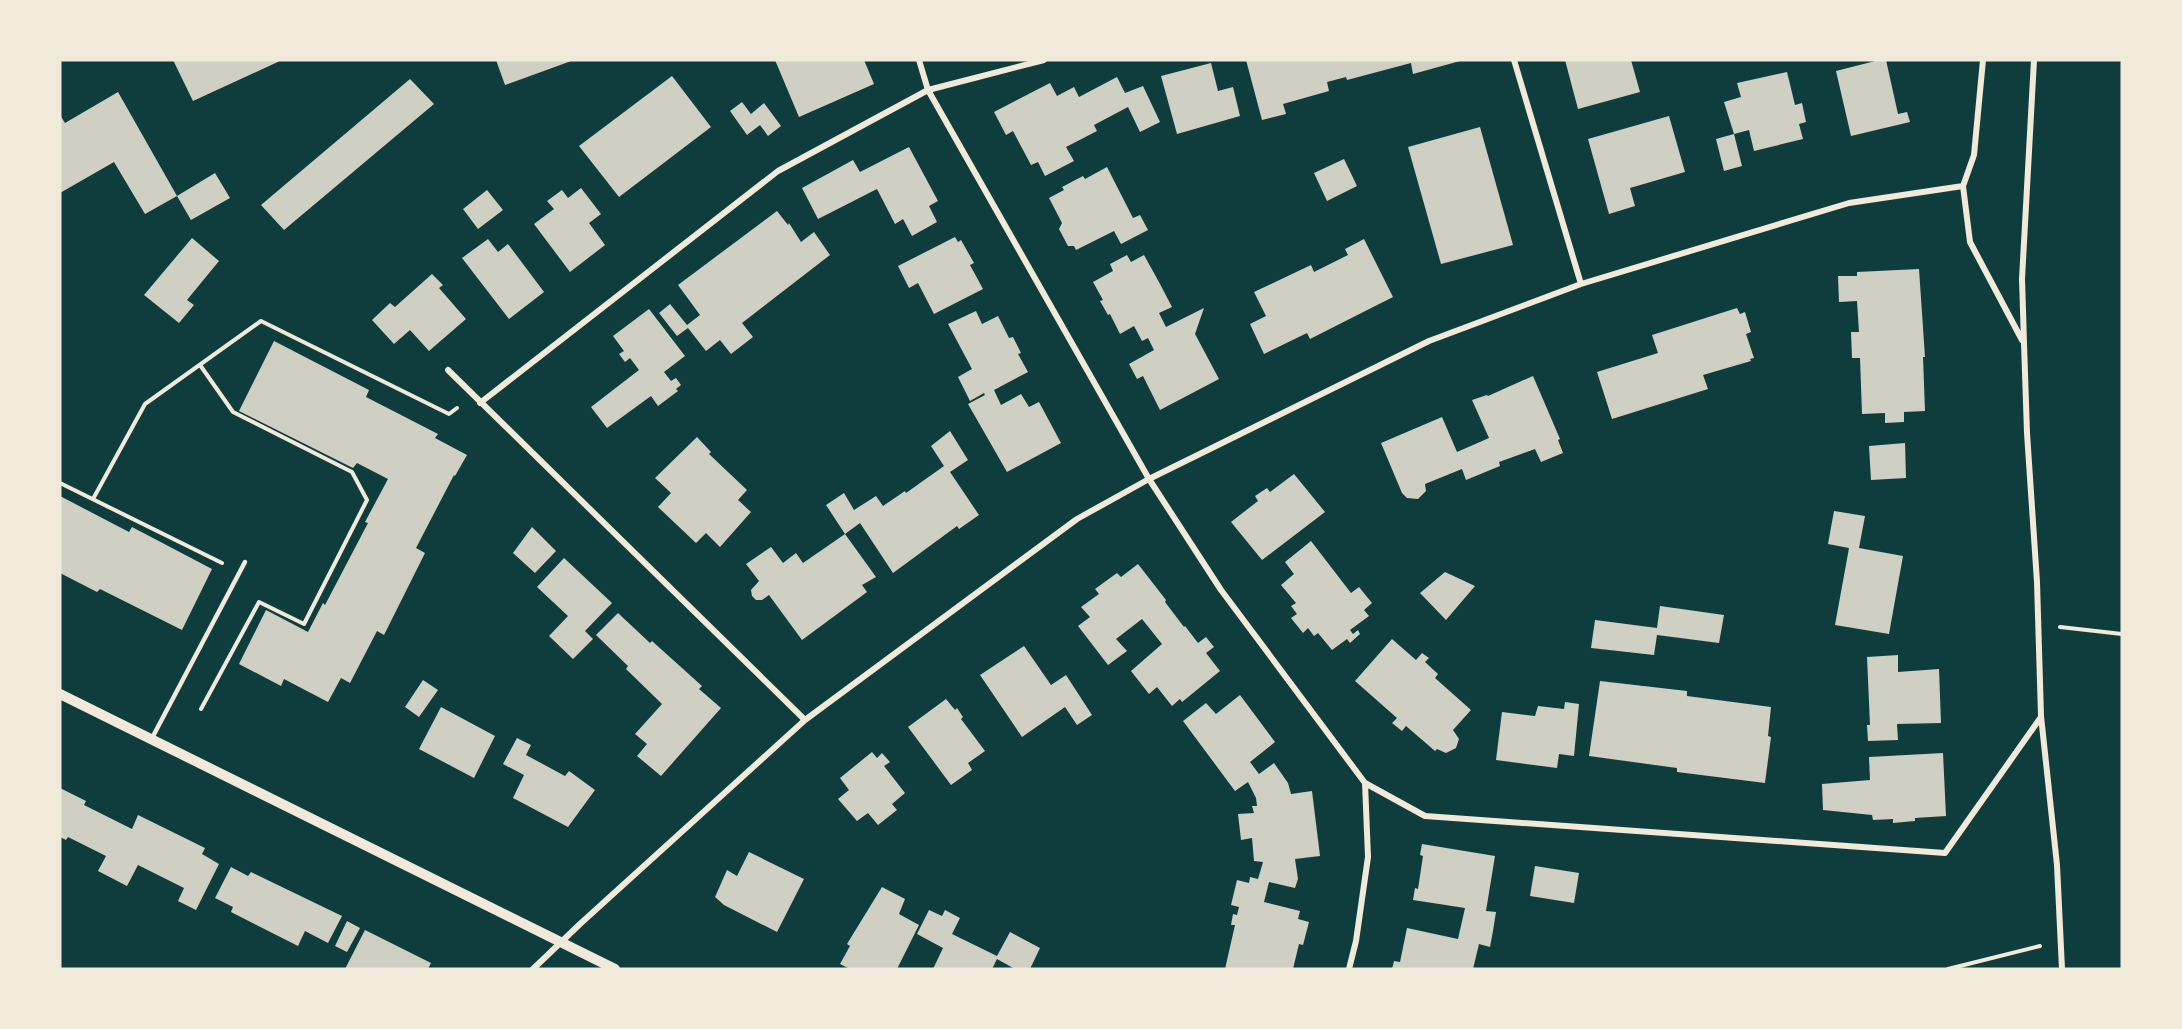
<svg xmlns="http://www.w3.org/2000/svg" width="2182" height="1029" viewBox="0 0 2182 1029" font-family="Poppins,sans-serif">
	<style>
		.building { fill: #cfcfc3 }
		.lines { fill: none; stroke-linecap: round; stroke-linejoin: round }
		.path { stroke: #f1e9da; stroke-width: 4 }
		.service { stroke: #f1e9da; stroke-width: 4.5 }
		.minor { stroke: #f1e9da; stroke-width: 6 }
		.tertiary { stroke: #f1e9da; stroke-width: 10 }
	</style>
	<rect width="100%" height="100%" fill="#0f3d3e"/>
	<path class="building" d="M 173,60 L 282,60 L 193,101 Z
		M 496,60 L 574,60 L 505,85 Z
		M 775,60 L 864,60 L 874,84 L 799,117 Z
		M 1246,60 L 1460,60 L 1460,61 L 1413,74 L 1411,63 L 1347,80 L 1346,77 L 1327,82 L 1329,91 L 1283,104 L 1286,114 L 1262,120 Z
		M 1565,60 L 1631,60 L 1640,92 L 1578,109 Z
		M 1879,60 L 1886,60 L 1898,114 L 1907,112 L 1910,122 L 1851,136 L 1836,71 Z
		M 1211,63 L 1218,91 L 1233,87 L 1240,116 L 1177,134 L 1161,76 Z
		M 1787,72 L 1795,105 L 1802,103 L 1806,122 L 1799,124 L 1803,139 L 1754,151 L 1749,130 L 1734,134 L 1742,166 L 1724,171 L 1716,139 L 1734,134 L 1724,102 L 1741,97 L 1737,83 Z
		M 672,76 L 711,127 L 619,197 L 579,146 Z
		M 1117,77 L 1125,93 L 1143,86 L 1160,122 L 1140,132 L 1128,107 L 1094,125 L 1097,131 L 1066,147 L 1074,161 L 1045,176 L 1038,162 L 1031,165 L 1013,131 L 1006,135 L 994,112 L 1050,83 L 1057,96 L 1074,87 L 1079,97 Z
		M 410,79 L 434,104 L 284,230 L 261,205 Z
		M 118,92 L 177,196 L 145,214 L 114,162 L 60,193 L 60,115 L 65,123 Z
		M 742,102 L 751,114 L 764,103 L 781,126 L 768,136 L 760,125 L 747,135 L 730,111 Z
		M 1669,116 L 1685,172 L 1630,188 L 1635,206 L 1609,214 L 1588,139 Z
		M 1480,127 L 1513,245 L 1441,264 L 1408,147 Z
		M 909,147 L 938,201 L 929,206 L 937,222 L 912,236 L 903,219 L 895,224 L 877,189 L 818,219 L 802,188 L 853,160 L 860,172 Z
		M 1344,159 L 1357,186 L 1327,201 L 1314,173 Z
		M 1107,167 L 1133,218 L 1140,215 L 1148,230 L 1121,244 L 1114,231 L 1076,250 L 1074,246 L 1068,246 L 1059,229 L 1062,223 L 1049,198 L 1064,190 L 1062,187 L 1083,176 L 1085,179 Z
		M 215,173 L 230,198 L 191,220 L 177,196 Z
		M 581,188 L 601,214 L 589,223 L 605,245 L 570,272 L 534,224 L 554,209 L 547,201 L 562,190 L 568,198 Z
		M 487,190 L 503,210 L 478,229 L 463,209 Z
		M 777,211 L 788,225 L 789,223 L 801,242 L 814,232 L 830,255 L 742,323 L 753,337 L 731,354 L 720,340 L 706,351 L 688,328 L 677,336 L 659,313 L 670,304 L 687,325 L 700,315 L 678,285 Z
		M 955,237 L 958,242 L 961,240 L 974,263 L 970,265 L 983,289 L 934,314 L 918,283 L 909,288 L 898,266 Z
		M 192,238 L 219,261 L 187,300 L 194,305 L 179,323 L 144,295 Z
		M 488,239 L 498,252 L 508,244 L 544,292 L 509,319 L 462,258 Z
		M 1364,239 L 1393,297 L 1310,339 L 1307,333 L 1264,354 L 1250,324 L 1266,316 L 1254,292 L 1311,265 L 1314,272 L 1348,255 L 1345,249 Z
		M 1127,255 L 1131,262 L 1144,255 L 1160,284 L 1172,307 L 1159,313 L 1166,327 L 1204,308 L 1195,334 L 1219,379 L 1160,410 L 1143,376 L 1137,379 L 1129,364 L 1154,350 L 1148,338 L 1142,341 L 1134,326 L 1120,334 L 1110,314 L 1108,315 L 1100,301 L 1103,300 L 1093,282 L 1113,271 L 1110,264 Z
		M 1919,269 L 1925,357 L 1923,357 L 1925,411 L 1904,412 L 1904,422 L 1885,423 L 1885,413 L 1862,414 L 1860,358 L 1852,358 L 1851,332 L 1859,332 L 1857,301 L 1839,302 L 1838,276 L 1857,276 L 1857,272 Z
		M 432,274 L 443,285 L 439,288 L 466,319 L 429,351 L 410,330 L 394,344 L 372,320 L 390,303 L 395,307 Z
		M 1737,308 L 1740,314 L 1745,312 L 1751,332 L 1746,334 L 1754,358 L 1750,359 L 1751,361 L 1703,375 L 1708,389 L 1612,419 L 1597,372 L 1658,353 L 1652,335 Z
		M 649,309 L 685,356 L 664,372 L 671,381 L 676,378 L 681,385 L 676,389 L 678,391 L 658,406 L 651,396 L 607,428 L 591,407 L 639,370 L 630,358 L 625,362 L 619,354 L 624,351 L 613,336 Z
		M 976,311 L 982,324 L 998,316 L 1009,338 L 1013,337 L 1021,353 L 1018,354 L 1028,372 L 994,390 L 1001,405 L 1021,394 L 1029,407 L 1039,402 L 1061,443 L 1007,472 L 968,404 L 985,395 L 984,393 L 970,401 L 958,377 L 972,369 L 948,324 Z
		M 274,341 L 369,390 L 366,397 L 438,434 L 435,438 L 467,455 L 455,476 L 454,475 L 416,548 L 425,553 L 384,635 L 377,631 L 350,683 L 341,678 L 328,702 L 284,679 L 281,686 L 239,664 L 266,610 L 308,632 L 323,603 L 325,605 L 368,523 L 365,522 L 388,479 L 357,463 L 353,468 L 239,411 Z
		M 1533,376 L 1560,439 L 1558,440 L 1563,453 L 1541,462 L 1535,449 L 1499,462 L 1500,466 L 1466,480 L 1462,469 L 1425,484 L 1426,491 L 1418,499 L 1407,498 L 1402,493 L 1381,443 L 1442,417 L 1457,452 L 1489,438 L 1472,400 L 1487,395 L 1488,396 Z
		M 950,431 L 968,460 L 950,472 L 979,515 L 959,529 L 957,526 L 893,573 L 860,523 L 845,534 L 876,577 L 862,585 L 867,592 L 802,640 L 769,595 L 762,600 L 756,600 L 752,596 L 751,590 L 759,581 L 746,564 L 771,547 L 783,563 L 796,553 L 803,563 L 845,534 L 826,505 L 844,493 L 854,510 L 876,496 L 883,506 L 905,491 L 906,493 L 944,466 L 931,446 Z
		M 697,437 L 711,452 L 709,454 L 747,490 L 738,500 L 751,512 L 720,547 L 706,533 L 696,543 L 658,507 L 671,493 L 655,478 Z
		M 1905,443 L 1906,478 L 1871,480 L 1869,446 Z
		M 1294,474 L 1325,512 L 1262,560 L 1231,522 L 1258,501 L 1255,496 L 1267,488 L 1270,492 Z
		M 60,496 L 129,532 L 132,527 L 212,569 L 182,630 L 100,589 L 97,592 L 60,573 Z
		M 1834,511 L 1865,516 L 1859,548 L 1903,556 L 1889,634 L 1835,625 L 1849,548 L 1828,544 Z
		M 532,527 L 556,551 L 535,573 L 513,553 Z
		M 1311,541 L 1351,593 L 1359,587 L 1372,603 L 1364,610 L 1369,616 L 1350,630 L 1353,634 L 1358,630 L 1360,634 L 1350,643 L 1347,639 L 1332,650 L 1318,633 L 1314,636 L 1308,628 L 1303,633 L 1291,618 L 1297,614 L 1291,606 L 1296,603 L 1281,585 L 1294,574 L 1285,562 Z
		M 564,558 L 612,603 L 585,631 L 593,639 L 573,659 L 549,636 L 568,616 L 537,587 Z
		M 1138,564 L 1166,600 L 1165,602 L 1184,627 L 1185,626 L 1198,643 L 1206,637 L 1214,647 L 1206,653 L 1220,671 L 1182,702 L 1180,699 L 1172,706 L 1157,687 L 1149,694 L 1131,671 L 1162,644 L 1142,619 L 1116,639 L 1127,651 L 1108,665 L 1078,626 L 1090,617 L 1081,607 L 1099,594 L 1095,589 L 1117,573 L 1121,577 Z
		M 1445,572 L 1475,586 L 1446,620 L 1420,593 Z
		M 1660,606 L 1724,615 L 1719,643 L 1657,635 L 1654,655 L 1591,648 L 1595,620 L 1657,628 Z
		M 618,613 L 650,643 L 652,641 L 702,686 L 699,689 L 721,708 L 661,776 L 637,756 L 647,744 L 635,734 L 662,704 L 626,669 L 628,666 L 596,635 Z
		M 1392,639 L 1416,660 L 1422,653 L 1429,658 L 1425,662 L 1438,674 L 1435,678 L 1471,710 L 1453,730 L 1459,739 L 1456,748 L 1446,753 L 1437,749 L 1435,751 L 1406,726 L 1402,731 L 1392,723 L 1397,718 L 1355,681 Z
		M 1024,646 L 1051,685 L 1066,675 L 1092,715 L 1077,725 L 1065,707 L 1022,737 L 980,675 Z
		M 1898,655 L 1898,672 L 1939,669 L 1941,723 L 1897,724 L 1898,740 L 1868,741 L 1867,725 L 1870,725 L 1867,657 Z
		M 423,680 L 438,690 L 419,717 L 405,707 Z
		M 1600,681 L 1687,691 L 1687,696 L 1771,707 L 1768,736 L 1771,737 L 1765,783 L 1677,772 L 1677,768 L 1589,756 Z
		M 1240,695 L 1275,742 L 1250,762 L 1259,774 L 1274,763 L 1288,783 L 1291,794 L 1312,791 L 1320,856 L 1295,859 L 1298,879 L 1295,888 L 1269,882 L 1264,902 L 1300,911 L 1298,919 L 1309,922 L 1303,945 L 1299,944 L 1293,969 L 1225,969 L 1235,925 L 1231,925 L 1233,914 L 1237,915 L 1239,907 L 1231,905 L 1237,880 L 1249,883 L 1250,877 L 1258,879 L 1263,862 L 1254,861 L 1252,838 L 1241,840 L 1238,814 L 1254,813 L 1252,806 L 1257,806 L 1256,798 L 1248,782 L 1235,791 L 1183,721 L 1206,703 L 1216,714 Z
		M 946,699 L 955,710 L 957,708 L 963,717 L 961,719 L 985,751 L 968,763 L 972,770 L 951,785 L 908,727 Z
		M 1565,702 L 1579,704 L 1574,756 L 1559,754 L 1557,768 L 1496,760 L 1502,712 L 1535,716 L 1538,706 L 1564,709 Z
		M 441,707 L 495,736 L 474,778 L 419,749 Z
		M 517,738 L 531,745 L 526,755 L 565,776 L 569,771 L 595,790 L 568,827 L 513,798 L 524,775 L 503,764 Z
		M 872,752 L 877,758 L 882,753 L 890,762 L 884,766 L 905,793 L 892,804 L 897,810 L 878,825 L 868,813 L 857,821 L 838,799 L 849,790 L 840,778 Z
		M 1943,753 L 1946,816 L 1915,818 L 1915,821 L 1893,823 L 1893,819 L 1873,820 L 1872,815 L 1823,810 L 1822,784 L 1870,780 L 1869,757 Z
		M 60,788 L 86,801 L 84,805 L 132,829 L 138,815 L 205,848 L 202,854 L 219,864 L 196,910 L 178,901 L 184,888 L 138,865 L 127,886 L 98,871 L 106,856 L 68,837 L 66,840 L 60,837 Z
		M 1422,844 L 1495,856 L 1486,911 L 1496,912 L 1493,931 L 1490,947 L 1479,944 L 1473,969 L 1392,969 L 1394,961 L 1400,962 L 1407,928 L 1458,939 L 1465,908 L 1413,900 L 1415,888 L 1418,889 L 1423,856 L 1420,855 Z
		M 749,852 L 804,879 L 777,932 L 724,905 L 715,897 L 727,870 L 737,876 Z
		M 1535,866 L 1579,873 L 1574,903 L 1530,896 Z
		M 231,867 L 248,876 L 251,872 L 342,916 L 328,943 L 305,931 L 298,946 L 231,912 L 233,907 L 215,898 Z
		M 882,887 L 905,899 L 899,914 L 919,925 L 897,969 L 850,969 L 840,964 L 850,946 L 847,944 Z
		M 929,910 L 942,916 L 945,910 L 960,918 L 952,934 L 997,956 L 1010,932 L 1040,948 L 1030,969 L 1015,969 L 997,959 L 992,969 L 933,969 L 943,948 L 917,934 Z
		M 347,921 L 360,928 L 347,952 L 335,946 Z
		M 365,930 L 431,963 L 428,969 L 345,969 Z"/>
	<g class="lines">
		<path class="path" d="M 200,365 L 233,412 L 352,472 L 367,500 L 304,624 L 259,602 L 201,709
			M 60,483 L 222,563
			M 93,499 L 145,404 L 261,321 L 449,414 L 457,408
			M 2060,627 L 2122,634
			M 1948,969 L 2040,946"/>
		<path class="service" d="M 151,740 L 245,562"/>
		<path class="minor" d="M 919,60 L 928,90 L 1149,479 L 1221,590 L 1365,783 L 1368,857 L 1356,941 L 1349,969
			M 1514,60 L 1581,284
			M 1983,60 L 1974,155 L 1963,186 L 1970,242 L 2022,340
			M 2034,60 L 2022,279 L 2024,343 L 2027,433 L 2037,582 L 2041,716 L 2057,865 L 2062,969
			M 448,370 L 805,720
			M 480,403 L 778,171 L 928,90 L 1044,60
			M 1365,783 L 1425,816 L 1945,853 L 2041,717
			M 533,969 L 580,924 L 805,720 L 1077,519 L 1149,479 L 1429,341 L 1581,284 L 1849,203 L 1963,186"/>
		<path class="tertiary" d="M 60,694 L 615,969"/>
	</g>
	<rect width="2182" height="1029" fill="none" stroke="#f1e9da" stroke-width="123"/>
</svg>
